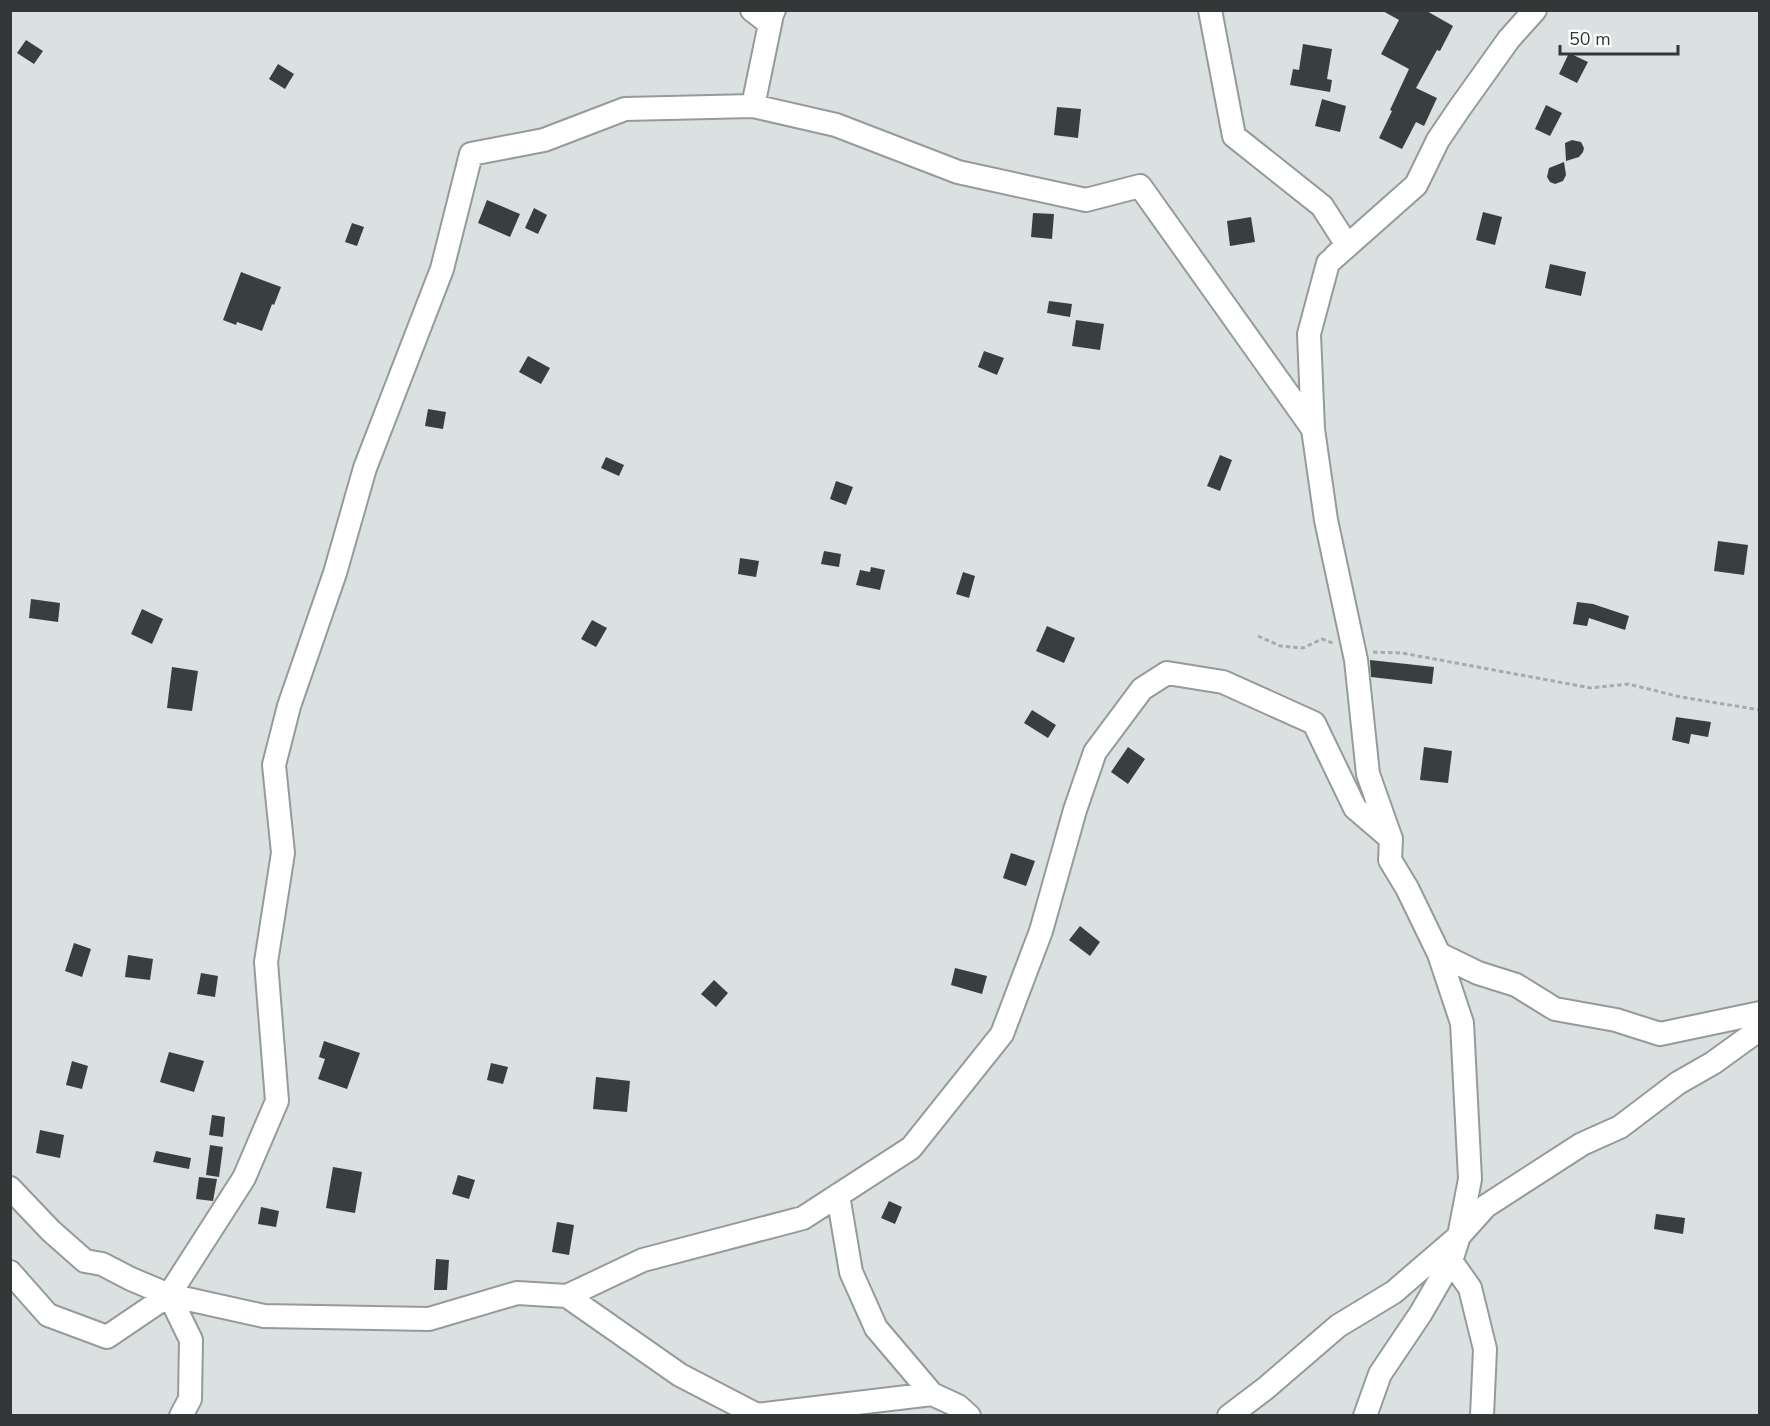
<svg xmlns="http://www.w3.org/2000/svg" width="1770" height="1426" viewBox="0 0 1770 1426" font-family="'Nunito Sans',sans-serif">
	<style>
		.building { fill: #393e3e }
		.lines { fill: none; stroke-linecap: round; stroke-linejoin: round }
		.minor-casing { stroke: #959b9a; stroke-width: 26 }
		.path { stroke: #a6acab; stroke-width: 3; stroke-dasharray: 4.5 3; stroke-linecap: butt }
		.minor { stroke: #fff; stroke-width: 22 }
	</style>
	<rect width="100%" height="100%" fill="#dae1e0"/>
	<path class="building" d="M 1381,10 L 1425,10 L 1453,26 L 1440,51 L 1437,50 L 1416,88 L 1437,98 L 1424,126 L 1416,122 L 1402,149 L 1379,138 L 1392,111 L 1390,110 L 1409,69 L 1381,54 L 1399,20 Z
		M 26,40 L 43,51 L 34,64 L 17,53 Z
		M 1303,44 L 1332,49 L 1327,79 L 1332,80 L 1330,92 L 1290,85 L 1293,69 L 1299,70 Z
		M 1569,53 L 1588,62 L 1577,83 L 1559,74 Z
		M 278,64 L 294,74 L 285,89 L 269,79 Z
		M 1322,99 L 1346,106 L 1340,132 L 1315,126 Z
		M 1546,105 L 1562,113 L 1550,136 L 1535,129 Z
		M 1057,107 L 1081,109 L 1078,138 L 1054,135 Z
		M 1572,140 L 1581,142 L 1584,148 L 1583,152 L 1579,157 L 1566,161 L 1565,143 Z
		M 1564,162 L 1566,175 L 1563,181 L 1555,184 L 1550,182 L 1547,177 L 1549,168 Z
		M 487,200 L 520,214 L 510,237 L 478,223 Z
		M 534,208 L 547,215 L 538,234 L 525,228 Z
		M 1483,212 L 1502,217 L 1495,245 L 1476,240 Z
		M 1033,213 L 1054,214 L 1052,239 L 1031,237 Z
		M 1251,217 L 1255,242 L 1230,246 L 1227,221 Z
		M 352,223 L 364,227 L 357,246 L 345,242 Z
		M 1550,264 L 1586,272 L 1581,296 L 1545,288 Z
		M 241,272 L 281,287 L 274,305 L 272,304 L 262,331 L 237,322 L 236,325 L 223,320 Z
		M 1049,301 L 1072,304 L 1070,317 L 1047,313 Z
		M 1076,320 L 1104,324 L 1100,350 L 1072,346 Z
		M 984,351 L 1004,358 L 997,375 L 978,367 Z
		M 528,356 L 550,368 L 541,384 L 519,372 Z
		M 428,409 L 446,412 L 443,429 L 425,426 Z
		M 1220,455 L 1232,460 L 1220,491 L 1207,486 Z
		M 606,457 L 624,465 L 619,476 L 601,468 Z
		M 836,481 L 853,487 L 846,505 L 830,499 Z
		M 1718,541 L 1748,545 L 1744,575 L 1714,571 Z
		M 824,551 L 841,554 L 839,567 L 821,564 Z
		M 740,558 L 759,561 L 756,577 L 738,574 Z
		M 871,567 L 885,570 L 880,590 L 856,585 L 860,570 L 870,572 Z
		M 963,572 L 975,576 L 969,598 L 956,594 Z
		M 31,599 L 60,603 L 58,622 L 29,618 Z
		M 1577,602 L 1593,604 L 1629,616 L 1625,630 L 1589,618 L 1587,626 L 1573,624 Z
		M 142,609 L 163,619 L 152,644 L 131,634 Z
		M 592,620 L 607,628 L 596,647 L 581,639 Z
		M 1047,626 L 1075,638 L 1064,663 L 1036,651 Z
		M 1370,660 L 1434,667 L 1432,684 L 1371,677 Z
		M 172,667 L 198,671 L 192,711 L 167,708 Z
		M 1032,710 L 1056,725 L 1048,738 L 1024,723 Z
		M 1676,717 L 1711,722 L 1708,737 L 1691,734 L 1689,744 L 1672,740 Z
		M 1128,747 L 1145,759 L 1128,784 L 1111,772 Z
		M 1424,747 L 1452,751 L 1448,783 L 1420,780 Z
		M 1011,853 L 1035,861 L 1026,886 L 1003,878 Z
		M 1080,926 L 1100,942 L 1090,956 L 1069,940 Z
		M 74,943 L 91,949 L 82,977 L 65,971 Z
		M 128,955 L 153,959 L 150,980 L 125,977 Z
		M 955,968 L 987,976 L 982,994 L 951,985 Z
		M 201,973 L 218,976 L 215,997 L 197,994 Z
		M 714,980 L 728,993 L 716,1007 L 701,994 Z
		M 324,1041 L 360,1053 L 347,1089 L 318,1079 L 325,1059 L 319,1057 Z
		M 169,1052 L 204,1061 L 194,1092 L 160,1082 Z
		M 72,1061 L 88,1066 L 82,1089 L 66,1085 Z
		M 491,1063 L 508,1067 L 503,1084 L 487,1080 Z
		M 596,1077 L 630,1081 L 627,1112 L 593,1109 Z
		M 212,1115 L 225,1117 L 223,1137 L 209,1135 Z
		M 40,1130 L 64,1135 L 60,1158 L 36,1153 Z
		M 210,1145 L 223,1147 L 219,1177 L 206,1175 Z
		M 156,1151 L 191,1158 L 189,1169 L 153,1162 Z
		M 333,1167 L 362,1172 L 355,1213 L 326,1208 Z
		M 458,1175 L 475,1180 L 469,1199 L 452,1194 Z
		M 199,1177 L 217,1179 L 213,1201 L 196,1199 Z
		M 889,1201 L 902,1207 L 895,1224 L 881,1218 Z
		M 261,1207 L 279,1211 L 276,1227 L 258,1224 Z
		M 1656,1214 L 1685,1218 L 1683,1234 L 1654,1229 Z
		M 557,1222 L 574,1225 L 569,1255 L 552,1252 Z
		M 436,1259 L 449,1260 L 447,1290 L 434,1290 Z"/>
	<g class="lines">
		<g class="minor-casing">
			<path id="minor" d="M 752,10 L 770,24
				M 1210,10 L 1234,136 L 1322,206 L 1347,245 L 1335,256
				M 753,106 L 772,14 L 774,10
				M 1391,839 L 1368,774 L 1356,660 L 1326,520 L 1313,429 L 1309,334 L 1328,263 L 1416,185 L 1438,140 L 1459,109 L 1509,39 L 1535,10
				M 1439,954 L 1478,973 L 1516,985 L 1555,1009 L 1616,1020 L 1660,1034 L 1760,1013
				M 10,1188 L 51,1231 L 85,1261 L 102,1264 L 131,1279 L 169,1295
				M 838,1195 L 851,1272 L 876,1328 L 932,1394
				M 1451,1261 L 1470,1288 L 1485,1349 L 1482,1416
				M 10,1272 L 48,1315 L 107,1337 L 169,1295 L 244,1178 L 277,1101 L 266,962 L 283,853 L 274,765 L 289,706 L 335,573 L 365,468 L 442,269 L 471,154 L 544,140 L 625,109 L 753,106 L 836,125 L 958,172 L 1086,200 L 1140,186 L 1313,429
				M 567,1296 L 643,1260 L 803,1218 L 911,1148 L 1002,1034 L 1041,931 L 1075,810 L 1095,752 L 1142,689 L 1167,673 L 1223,682 L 1314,723 L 1355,808 L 1391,839 L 1390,860 L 1407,888 L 1439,954 L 1462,1023 L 1470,1179 L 1459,1236 L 1394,1292 L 1338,1326 L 1266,1388 L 1229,1416
				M 181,1416 L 190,1399 L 191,1340 L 169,1295 L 264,1316 L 429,1319 L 517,1293 L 567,1296 L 680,1375 L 757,1415 L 932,1394 L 958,1406 L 969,1416
				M 1365,1416 L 1380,1374 L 1421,1313 L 1451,1261 L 1459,1236 L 1486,1206 L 1582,1144 L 1620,1127 L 1678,1083 L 1713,1063 L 1760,1029"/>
		</g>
		<path class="path" d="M 1258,636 L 1280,646 L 1303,648 L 1322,639 L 1333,643
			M 1373,652 L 1402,653 L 1591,688 L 1628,684 L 1681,697 L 1760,710"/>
		<use href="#minor" class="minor"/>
	</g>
	<rect width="1770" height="1426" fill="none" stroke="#343737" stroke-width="24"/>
	<path d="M1560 45v9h118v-9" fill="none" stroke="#343737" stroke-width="3"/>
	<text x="1569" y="45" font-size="18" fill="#343737" stroke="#ffffff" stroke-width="4.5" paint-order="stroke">50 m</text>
</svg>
